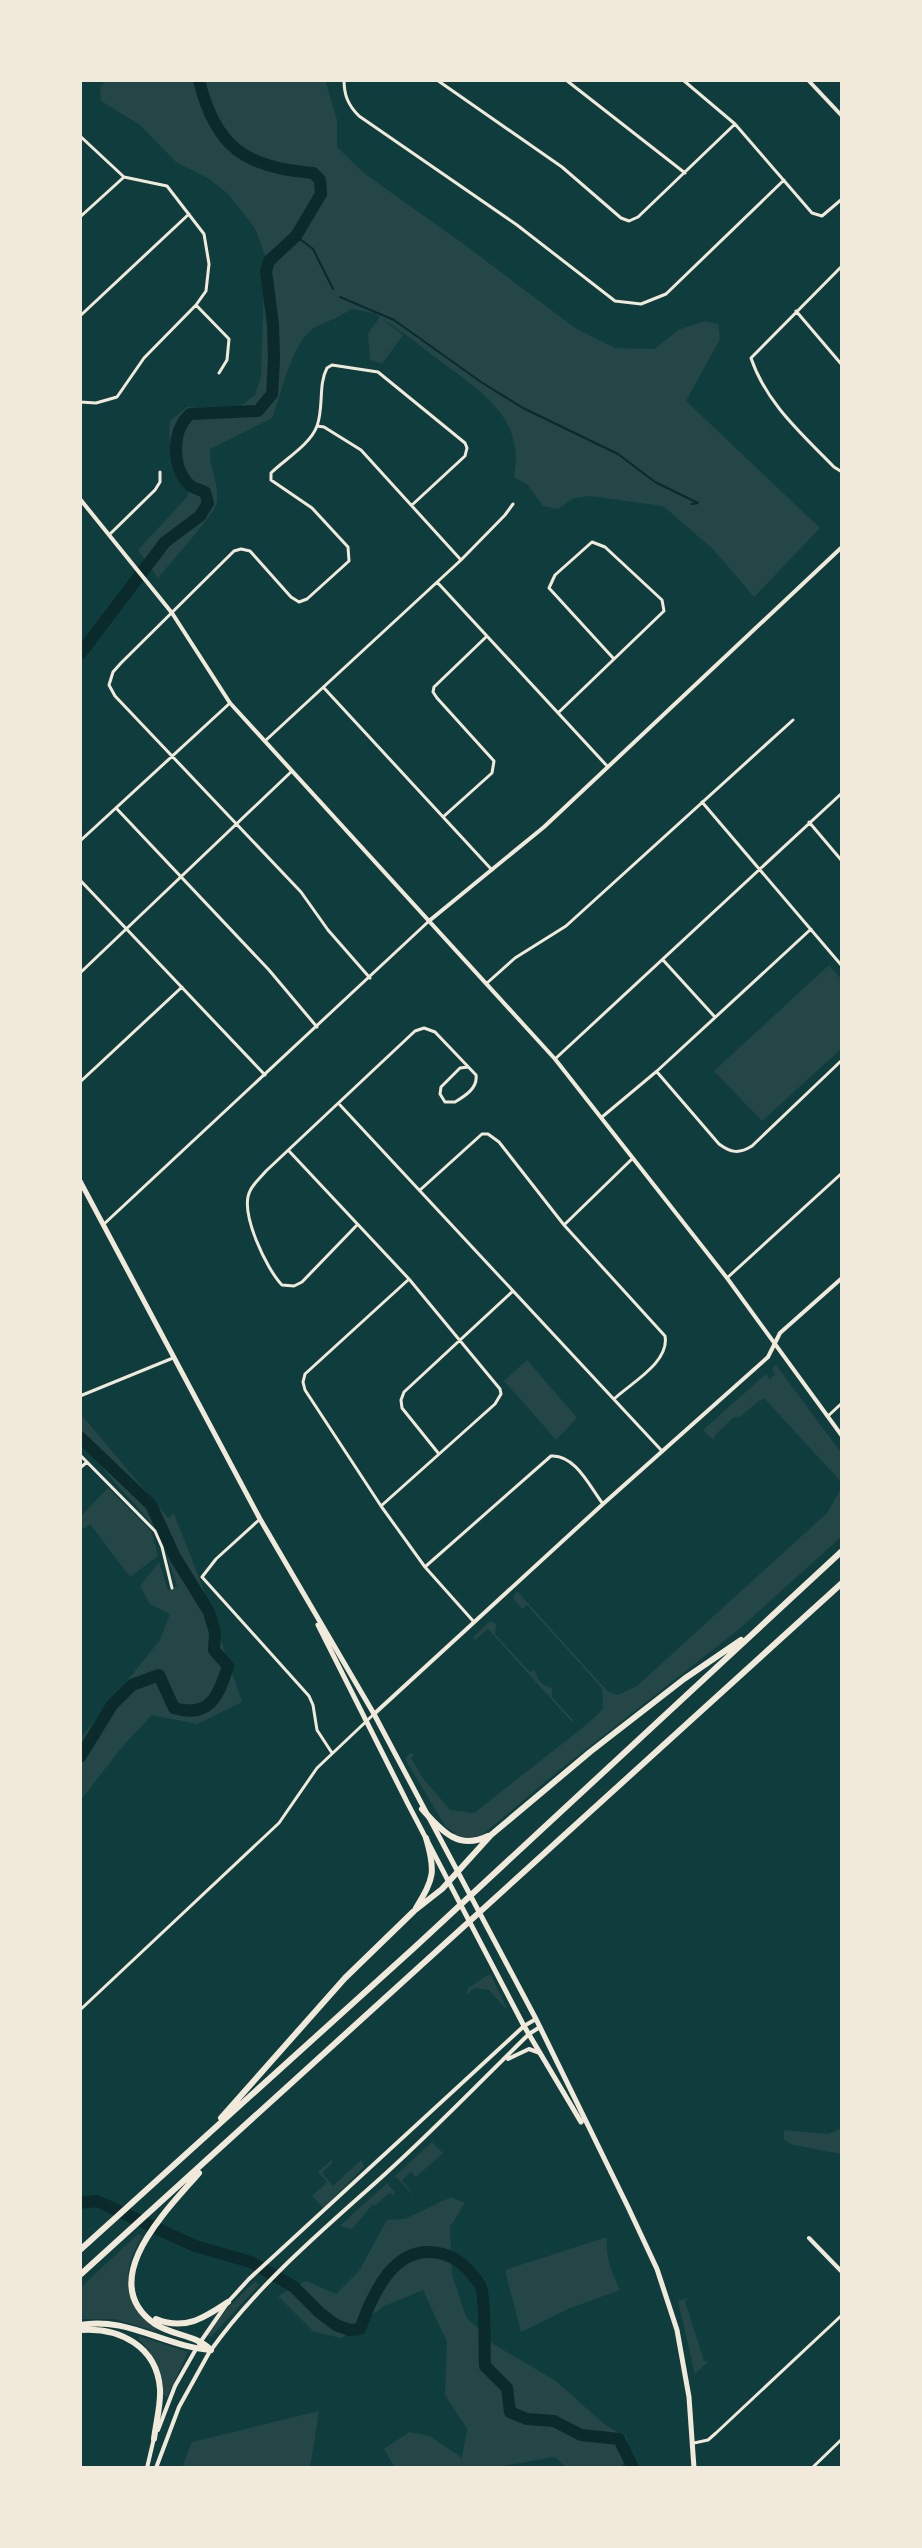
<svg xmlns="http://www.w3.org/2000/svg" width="922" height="2548" viewBox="0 0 922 2548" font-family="Ubuntu,sans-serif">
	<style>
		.green { fill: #244646 }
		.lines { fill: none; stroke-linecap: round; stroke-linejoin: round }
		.stream { stroke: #0a2a2b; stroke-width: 2 }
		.river { stroke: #0a2a2b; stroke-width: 12 }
		.minor { stroke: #f1e9da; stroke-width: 3 }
		.tertiary { stroke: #f1e9da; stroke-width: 4 }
		.secondary { stroke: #f1e9da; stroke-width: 4 }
		.primary { stroke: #f1e9da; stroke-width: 5 }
		.motorway { stroke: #f1e9da; stroke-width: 6 }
	</style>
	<rect width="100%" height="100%" fill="#0f3d3e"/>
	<path class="green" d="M 107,80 L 325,80 L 337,120 L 337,147 L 365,174 L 465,245 L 575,328 L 615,348 L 655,349 L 678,330 L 705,321 L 718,324 L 720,339 L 686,401 L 820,528 L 754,597 L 713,549 L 663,506 L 589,496 L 574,498 L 558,509 L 543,506 L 528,485 L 514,477 C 525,419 484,394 443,363 C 423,348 404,332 382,319 L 403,335 L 382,364 L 370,360 L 368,333 L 380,317 L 374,313 L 351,309 C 338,319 320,323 311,330 C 291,347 282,392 272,418 L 210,449 C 208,468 221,486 216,505 C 213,515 168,566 158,578 L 138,550 L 187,497 L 190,486 C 177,461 166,451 170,421 L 187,407 L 238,408 L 255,395 L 261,376 L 265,255 L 255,228 L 228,194 L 208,178 L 176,162 L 140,125 L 101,101 L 100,87 Z
		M 829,965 L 842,980 L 842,1048 L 762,1121 L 714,1071 Z
		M 527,1360 L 577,1418 L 556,1440 C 539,1420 521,1400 504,1381 Z
		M 776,1365 L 842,1454 L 842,1483 L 765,1399 L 760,1400 L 740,1417 L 734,1417 L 716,1434 L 713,1440 L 703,1430 L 766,1374 L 770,1379 L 775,1374 L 772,1369 Z
		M 80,1413 L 168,1518 L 174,1514 L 202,1585 L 242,1702 L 197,1724 L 152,1715 L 122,1747 L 80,1801 L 80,1739 L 160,1640 L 170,1614 L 150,1604 L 140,1586 L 159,1562 L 168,1590 L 177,1586 C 170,1567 166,1545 154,1527 C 134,1500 107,1479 90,1449 L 80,1446 Z
		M 842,1487 L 842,1536 L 738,1630 L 557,1772 L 481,1836 L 468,1838 L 454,1836 L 455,1833 L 446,1827 L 405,1759 L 409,1754 L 415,1754 L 411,1758 L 422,1777 L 450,1810 L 474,1813 L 586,1725 L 603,1709 L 602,1688 L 527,1605 L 522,1609 L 513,1598 L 517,1591 L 599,1682 L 609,1692 L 618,1695 L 637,1686 L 827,1513 Z
		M 108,1488 L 152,1532 L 158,1556 L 130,1577 L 90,1524 L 84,1529 L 80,1525 L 80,1517 Z
		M 490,1621 L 496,1624 L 495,1634 L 529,1671 L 532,1672 L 534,1668 C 537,1678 540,1685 552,1688 L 552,1697 L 573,1720 L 572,1722 L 488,1629 L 475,1640 L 472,1638 Z
		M 488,1975 L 491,1975 L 508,2011 L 489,1990 L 475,1988 L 466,1995 L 468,1988 Z
		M 842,2128 L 842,2154 L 793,2145 L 784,2140 L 784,2130 L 828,2134 Z
		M 432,2142 L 443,2153 L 416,2177 L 411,2172 L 402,2180 L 416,2198 L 395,2176 Z
		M 331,2160 L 333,2162 L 322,2173 L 333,2186 L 361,2160 L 364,2167 L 323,2208 L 312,2196 L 327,2182 L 318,2172 Z
		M 387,2183 L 394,2191 L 394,2196 L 389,2193 L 375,2206 L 373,2204 L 352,2229 L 340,2226 Z
		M 451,2197 L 465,2203 L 450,2227 L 452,2274 L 466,2317 L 493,2344 L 556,2381 L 604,2424 L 627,2438 L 628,2459 L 618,2468 L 567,2468 L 554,2457 L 492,2468 L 395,2468 L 384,2449 L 409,2432 L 430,2436 L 462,2458 L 467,2429 L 445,2395 L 447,2342 L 423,2290 L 384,2306 L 342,2338 L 314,2332 L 278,2296 L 306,2281 L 336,2294 L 359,2271 L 387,2220 L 405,2219 Z
		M 138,2234 L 142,2236 C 122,2269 120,2304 156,2327 L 155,2331 L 115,2319 L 80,2319 L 80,2288 Z
		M 607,2237 C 605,2258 612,2272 620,2290 L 568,2309 L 521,2332 L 505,2270 Z
		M 255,2281 L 259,2285 L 211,2337 L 207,2335 L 227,2309 Z
		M 689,2298 L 685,2301 L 704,2361 L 709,2361 L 695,2374 L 678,2301 Z
		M 139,2336 L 188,2352 L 167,2397 L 163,2395 C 163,2373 155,2354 138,2339 Z
		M 319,2411 L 310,2468 L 182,2468 L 192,2442 Z"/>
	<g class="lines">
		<path class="stream" d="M 296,236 L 313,249 L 333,289
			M 340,297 L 394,320 L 481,382 L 523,408 L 618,454 L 655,482 L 698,503 L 692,504"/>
		<path class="river" d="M 80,654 L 165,542 L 200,516 L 208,503 L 205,492 C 201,490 196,489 192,487 C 171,470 171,431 190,414 L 258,411 L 272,394 L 274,359 L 273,325 L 266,271 L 269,261 L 296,236 L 321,194 L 320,180 L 313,173 C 246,168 215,147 199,80
			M 80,1437 L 151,1505 L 175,1557 L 209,1612 L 215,1632 L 214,1650 L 228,1666 C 219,1695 210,1719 174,1708 L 159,1675 L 132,1685 L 112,1705 L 80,1757
			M 80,2203 L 97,2201 L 195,2246 L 251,2262 L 294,2287 L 320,2313 L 336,2325 L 350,2330 L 360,2329 C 373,2293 395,2241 443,2254 C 458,2258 471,2271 480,2285 C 486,2295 484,2351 485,2366 L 507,2388 L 510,2412 L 527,2419 L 554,2421 L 581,2435 L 619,2439 L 633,2468"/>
		<path class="minor" d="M 344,80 C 344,95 348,105 359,116 L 517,225 L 615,301 L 641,304 L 666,294 L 784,180
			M 437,80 L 562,167 L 621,218 L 629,221 L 638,217 L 735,124
			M 566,80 L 685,173
			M 683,80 L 735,124 L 812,213 L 822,216 L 842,199
			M 80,136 L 124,177 L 167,186 L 204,234 L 209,264 L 206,291 L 196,305 L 144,358 L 117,397 L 96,403 L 80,402
			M 80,217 L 124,177
			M 842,266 L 751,358 C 766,403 802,434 834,467 L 842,472
			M 196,305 L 229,339 L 227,360 L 219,373
			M 796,311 L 842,365
			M 80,316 L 189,214
			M 317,426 L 324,427 L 361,450 L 461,560
			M 110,534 L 155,490 L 160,482 L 160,472
			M 437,582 L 608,767
			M 324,688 L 492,870
			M 559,712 L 664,611 L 662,600 L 605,547 L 592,542 L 555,575 L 549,588 L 614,659
			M 265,741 L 461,560 L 505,515 L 513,504
			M 702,802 L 842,966
			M 117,809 L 269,970 L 317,1027
			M 443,817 L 492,773 L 494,761 L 437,698 L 433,692 L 434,687 L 486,637
			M 809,822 L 842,861
			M 80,841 L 230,703
			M 80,880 L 265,1075
			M 663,960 L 714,1016
			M 80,973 L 292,771
			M 370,978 L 328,930 L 301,892 L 115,696 L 109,685 L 113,672 L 121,663 L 234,551 L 241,549 L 250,551 L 291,597 L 299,602 L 307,599 L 349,561 L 348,547 L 312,508 L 271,480 L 271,473 C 285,459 310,445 317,426 C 324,407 318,385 327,368 L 332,365 L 378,372 L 465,443 L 467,448 L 465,456 L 412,505
			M 487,983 L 515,958 L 566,926 L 793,720
			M 555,1059 L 842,793
			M 657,1072 L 719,1144 C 731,1153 739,1154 752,1146 L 842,1060
			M 80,1082 L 182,987
			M 340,1105 L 662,1451
			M 602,1117 L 657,1071 L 811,929
			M 289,1151 L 409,1279 L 500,1389 L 501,1394 L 495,1404 L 381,1506
			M 420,1190 L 482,1134 L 488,1134 L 499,1142 L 564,1225 L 665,1336 C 670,1362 631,1383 614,1399
			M 104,1224 L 429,921
			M 357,1225 L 302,1282 L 294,1286 L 282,1285 C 267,1270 239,1212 250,1191 C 253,1184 261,1177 266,1171 L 415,1031 L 424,1028 L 435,1032 L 476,1075 C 478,1088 465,1096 455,1102 L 445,1102 L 440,1094 L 441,1087 L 460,1068 L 468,1067
			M 564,1225 L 633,1158
			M 727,1278 L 842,1173
			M 408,1280 L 305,1374 L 303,1382 L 305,1390 L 381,1506 L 425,1567 L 474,1622
			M 80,1396 L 173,1358
			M 828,1416 L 842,1403
			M 439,1454 L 402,1408 L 401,1400 L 404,1392 L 513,1291
			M 80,1455 L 155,1531 L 162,1547 L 172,1588
			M 80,1468 L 87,1462
			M 260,1519 L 216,1559 L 202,1577 L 309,1696 L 313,1705 L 317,1730 L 332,1753
			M 426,1566 L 551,1456 C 575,1454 590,1487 603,1504
			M 80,2010 L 279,1823 L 317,1768 L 374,1714
			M 694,2443 L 708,2440 L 716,2433 L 842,2315
			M 812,2468 L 842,2439"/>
		<path class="tertiary" d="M 808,80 L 842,116
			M 80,499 L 172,613 L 230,703 L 555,1059 L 727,1278 L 842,1436
			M 429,921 L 544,827 L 842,547
			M 374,1714 L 603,1504 L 768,1357 L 780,1333 L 842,1278
			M 809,2238 L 842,2272
			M 158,2430 L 175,2386 L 196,2349
			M 147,2468 L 154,2438
			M 156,2468 L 179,2407 L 210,2351"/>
		<path class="secondary" d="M 508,2059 L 529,2049 L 540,2053
			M 199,2344 L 228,2302 L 249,2279 L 524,2026 L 536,2019
			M 211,2350 C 259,2283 323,2230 384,2175 C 434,2130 481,2081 529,2034 L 540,2027"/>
		<path class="primary" d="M 80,1181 L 260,1519 L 374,1714 L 536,2019 L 628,2207 L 657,2269 L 677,2330 L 689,2397 L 694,2468
			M 318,1625 L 408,1804 L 524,2026 L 581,2122"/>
		<path class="motorway" d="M 422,1809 C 441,1830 458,1851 488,1836
			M 416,1908 C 434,1878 436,1872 426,1838
			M 221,2118 L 345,1978 L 414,1911 L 442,1889 L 491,1835 L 590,1752 L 684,1679 L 741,1640
			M 199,2173 C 169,2208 93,2281 155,2324 C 173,2336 195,2334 211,2350
			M 80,2250 L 415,1947 L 842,1551
			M 80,2275 L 842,1583
			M 156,2319 C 185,2331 204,2318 228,2302
			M 80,2325 C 126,2316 166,2347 211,2350
			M 80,2330 C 119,2327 157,2346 160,2389 C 161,2405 156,2422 154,2439"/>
	</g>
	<rect width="922" height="2548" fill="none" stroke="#f1e9da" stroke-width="164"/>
</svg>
